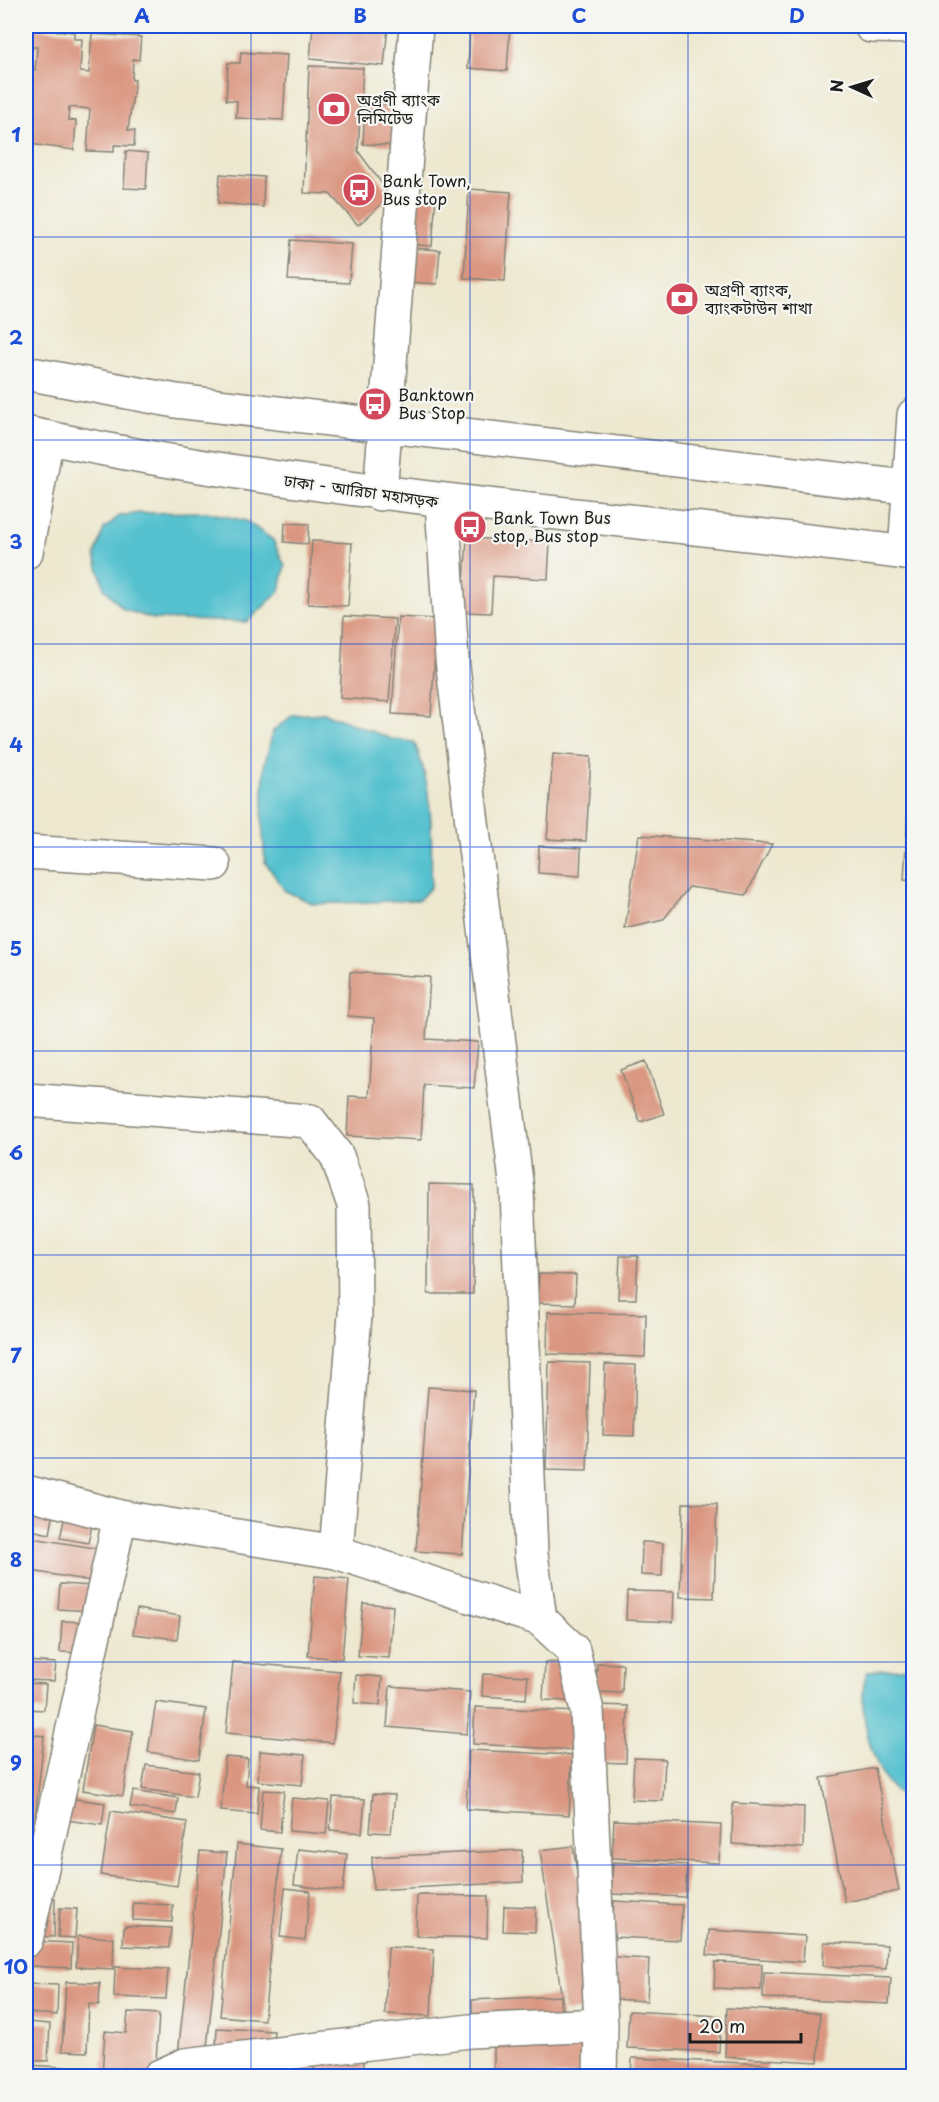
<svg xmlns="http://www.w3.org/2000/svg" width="939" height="2102" viewBox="0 0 939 2102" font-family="'Playpen Sans','Noto Sans Bengali',sans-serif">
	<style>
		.water { fill: #55c1cf; stroke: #386e76; stroke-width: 1.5 }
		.building { fill: #da9680 }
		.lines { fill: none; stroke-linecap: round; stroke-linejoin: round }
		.minor-casing { stroke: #848276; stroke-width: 36 }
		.highway-casing { stroke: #848276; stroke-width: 36 }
		.minor { stroke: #fff; stroke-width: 33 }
		.highway { stroke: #fff; stroke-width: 33 }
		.grid { fill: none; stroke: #1d4ed8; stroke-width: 1.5; stroke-opacity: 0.55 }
		.labels { text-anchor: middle; stroke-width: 4.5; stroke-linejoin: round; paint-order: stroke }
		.poi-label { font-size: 16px; fill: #1c1c1c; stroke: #f6f6f2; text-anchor: start }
		.street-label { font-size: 16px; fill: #1c1c1c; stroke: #f6f6f2 }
		.neatline { fill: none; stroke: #1d4ed8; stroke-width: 2 }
		.grid-label { font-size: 20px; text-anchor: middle; font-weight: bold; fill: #1d4ed8 }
	</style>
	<rect width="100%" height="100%" fill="#f6f6f2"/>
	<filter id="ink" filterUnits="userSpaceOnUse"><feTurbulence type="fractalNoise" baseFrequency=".0167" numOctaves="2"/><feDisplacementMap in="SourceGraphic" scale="12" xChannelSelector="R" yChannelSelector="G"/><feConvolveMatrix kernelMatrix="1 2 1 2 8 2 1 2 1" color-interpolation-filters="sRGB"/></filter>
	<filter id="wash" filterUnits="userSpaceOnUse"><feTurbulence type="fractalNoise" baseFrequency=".008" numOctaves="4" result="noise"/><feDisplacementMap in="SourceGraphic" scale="24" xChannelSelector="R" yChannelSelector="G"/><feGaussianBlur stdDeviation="1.35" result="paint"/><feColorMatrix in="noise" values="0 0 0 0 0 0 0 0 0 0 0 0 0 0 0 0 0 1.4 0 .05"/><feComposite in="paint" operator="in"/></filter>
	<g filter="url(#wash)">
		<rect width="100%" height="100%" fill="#ede8cf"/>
		<path class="water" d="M 207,512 L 246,521 L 273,540 L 285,566 L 280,591 L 247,622 L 153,619 L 123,609 L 104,588 L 95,556 L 104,529 L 119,516 L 140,513 Z
			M 324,713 L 392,739 L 414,742 C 434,787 432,839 431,887 L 419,900 L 314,904 L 285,891 L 265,862 L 262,822 L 264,766 L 273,731 L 293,715 Z
			M 913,1668 L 914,1668 L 913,1800 C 907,1797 898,1794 893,1789 C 871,1768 854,1698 868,1671 Z"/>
		<g id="blocks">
			<path class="building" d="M 313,26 L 388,26 L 384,66 L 310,59 Z
				M 470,26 L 510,26 L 507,71 L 468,68 Z
				M 26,28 L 74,32 L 74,39 L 82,39 L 80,72 L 89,73 L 92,34 L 141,37 L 139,60 L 133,59 L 132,80 L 135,80 L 128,130 L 135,131 L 134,146 L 114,145 L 114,152 L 87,151 L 90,109 L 69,107 L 68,120 L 76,121 L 74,150 L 30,144 L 31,136 L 26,136 L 26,122 L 32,122 L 33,98 L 26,98 L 26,70 L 35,71 L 37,47 L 26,47 Z
				M 241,52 L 287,55 L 283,120 L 236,118 L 237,101 L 226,100 L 228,63 L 240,63 Z
				M 309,66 L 363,68 L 358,151 L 391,196 L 358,225 L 330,194 L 304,193 Z
				M 365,103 L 408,105 L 405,146 L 363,144 Z
				M 126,151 L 148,153 L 146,189 L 124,188 Z
				M 220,174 L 264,177 L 263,207 L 218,203 Z
				M 469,189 L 511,192 L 505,281 L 464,278 Z
				M 406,194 L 436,197 L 432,246 L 403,244 Z
				M 291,240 L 352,244 L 349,283 L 288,280 Z
				M 410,248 L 440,250 L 437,284 L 408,282 Z
				M 285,523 L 309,524 L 308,544 L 284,542 Z
				M 467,538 L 550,542 L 548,579 L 493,576 L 491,613 L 462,612 Z
				M 312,541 L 352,543 L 348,606 L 308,604 Z
				M 344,616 L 395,619 L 389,702 L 340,698 Z
				M 398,617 L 437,619 L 431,716 L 392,714 Z
				M 553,754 L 591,757 L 586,841 L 547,839 Z
				M 910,775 L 914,776 L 914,881 L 904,880 Z
				M 639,835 L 772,844 L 746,895 L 689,887 L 663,920 L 625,929 Z
				M 539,846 L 581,848 L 580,876 L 538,873 Z
				M 350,972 L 430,977 L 426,1039 L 478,1042 L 474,1088 L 424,1085 L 421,1140 L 347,1136 L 349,1096 L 369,1097 L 374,1018 L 348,1016 Z
				M 646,1061 L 664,1114 L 640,1122 L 621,1070 Z
				M 429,1184 L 474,1185 L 473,1294 L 428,1294 Z
				M 620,1256 L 638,1256 L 636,1299 L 618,1299 Z
				M 539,1274 L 576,1275 L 575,1304 L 538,1303 Z
				M 548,1312 L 646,1314 L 645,1357 L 547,1354 Z
				M 549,1362 L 590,1363 L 587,1471 L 546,1470 Z
				M 605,1364 L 636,1365 L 634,1436 L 603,1435 Z
				M 428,1387 L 474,1390 L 462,1554 L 416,1551 Z
				M 26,1500 L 55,1506 L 50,1534 L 26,1529 Z
				M 683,1503 L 717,1504 L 714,1598 L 680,1597 Z
				M 66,1511 L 94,1517 L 88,1543 L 60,1538 Z
				M 26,1537 L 101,1549 L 96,1582 L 26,1570 Z
				M 642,1542 L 663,1543 L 662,1576 L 641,1575 Z
				M 315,1576 L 349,1579 L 342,1659 L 308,1656 Z
				M 60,1584 L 93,1586 L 91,1611 L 58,1609 Z
				M 627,1591 L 674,1592 L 673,1622 L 626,1620 Z
				M 363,1603 L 393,1606 L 389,1658 L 358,1656 Z
				M 137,1609 L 180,1616 L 177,1639 L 133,1634 Z
				M 62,1621 L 85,1622 L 83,1653 L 60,1652 Z
				M 26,1661 L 56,1663 L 54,1681 L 26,1680 Z
				M 233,1662 L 340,1671 L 333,1743 L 226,1733 Z
				M 545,1662 L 570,1663 L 568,1701 L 543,1700 Z
				M 597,1663 L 623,1664 L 622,1693 L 597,1692 Z
				M 483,1674 L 528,1676 L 526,1699 L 482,1696 Z
				M 356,1675 L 382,1677 L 380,1705 L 354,1703 Z
				M 26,1683 L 46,1684 L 44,1710 L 26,1709 Z
				M 390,1686 L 470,1692 L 467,1734 L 387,1727 Z
				M 156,1702 L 206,1709 L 199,1760 L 148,1752 Z
				M 598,1705 L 628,1706 L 626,1763 L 596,1762 Z
				M 475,1707 L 577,1712 L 575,1750 L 473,1744 Z
				M 93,1725 L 133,1731 L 123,1796 L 83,1790 Z
				M 26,1734 L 44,1736 L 32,1848 L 26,1847 Z
				M 469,1750 L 572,1755 L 569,1815 L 466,1809 Z
				M 260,1751 L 305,1755 L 302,1785 L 258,1781 Z
				M 225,1757 L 248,1759 L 246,1785 L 259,1786 L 257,1814 L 221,1811 Z
				M 634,1758 L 665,1759 L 663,1801 L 632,1800 Z
				M 146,1765 L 199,1772 L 195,1797 L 142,1789 Z
				M 875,1768 L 899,1891 L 845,1902 L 821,1778 Z
				M 263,1790 L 284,1791 L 280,1832 L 260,1830 Z
				M 133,1791 L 178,1798 L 176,1814 L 130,1807 Z
				M 373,1794 L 395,1795 L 391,1833 L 370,1832 Z
				M 333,1797 L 365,1799 L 362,1833 L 330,1830 Z
				M 68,1798 L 105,1803 L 102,1825 L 66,1820 Z
				M 292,1798 L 329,1801 L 326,1834 L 289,1831 Z
				M 733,1803 L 804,1807 L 803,1848 L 732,1844 Z
				M 111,1811 L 187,1822 L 177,1886 L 101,1875 Z
				M 614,1820 L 721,1825 L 719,1863 L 612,1858 Z
				M 237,1844 L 281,1849 L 264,2020 L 220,2016 Z
				M 573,1846 L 597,2007 L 564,2012 L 540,1850 Z
				M 298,1849 L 347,1854 L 343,1891 L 294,1885 Z
				M 522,1850 L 523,1882 L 373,1890 L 372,1857 Z
				M 200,1851 L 227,1853 L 206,2058 L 178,2055 Z
				M 613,1862 L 687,1865 L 685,1897 L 611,1894 Z
				M 285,1888 L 310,1891 L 305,1940 L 280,1937 Z
				M 417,1895 L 488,1896 L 487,1938 L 416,1936 Z
				M 36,1897 L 55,1898 L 54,1937 L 33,1936 Z
				M 614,1901 L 682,1905 L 680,1940 L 612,1937 Z
				M 133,1903 L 173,1905 L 172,1922 L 133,1920 Z
				M 504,1906 L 536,1907 L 535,1932 L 503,1931 Z
				M 60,1908 L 77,1909 L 75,1938 L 58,1937 Z
				M 124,1926 L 171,1928 L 169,1948 L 123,1946 Z
				M 709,1930 L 805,1936 L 803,1962 L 707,1955 Z
				M 78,1936 L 114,1938 L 113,1969 L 76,1967 Z
				M 31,1941 L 72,1943 L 71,1968 L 30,1966 Z
				M 824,1942 L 887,1945 L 886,1969 L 823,1966 Z
				M 388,1947 L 434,1949 L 431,2016 L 385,2014 Z
				M 613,1957 L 649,1959 L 647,2001 L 610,1999 Z
				M 715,1962 L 762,1964 L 761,1990 L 714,1988 Z
				M 115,1967 L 168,1969 L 166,1999 L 114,1997 Z
				M 764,1972 L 891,1978 L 889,2004 L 763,1998 Z
				M 66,1982 L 100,1983 L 99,2005 L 89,2004 L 87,2052 L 62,2051 Z
				M 26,1984 L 58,1985 L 57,2015 L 26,2013 Z
				M 560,1996 L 561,2021 L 473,2025 L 472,2000 Z
				M 727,2008 L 820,2013 L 818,2062 L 725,2057 Z
				M 629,2011 L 721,2016 L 719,2052 L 627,2048 Z
				M 128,2012 L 159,2014 L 155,2076 L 102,2074 L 105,2031 L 126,2033 Z
				M 26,2022 L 50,2024 L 48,2061 L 26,2060 Z
				M 217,2028 L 274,2031 L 273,2051 L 216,2048 Z
				M 494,2039 L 591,2039 L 591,2076 L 494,2076 Z
				M 363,2058 L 365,2076 L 315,2076 L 313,2063 Z
				M 632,2058 L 767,2064 L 767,2076 L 631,2076 Z
				M 26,2065 L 80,2068 L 79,2076 L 26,2076 Z"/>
		</g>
	</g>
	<g filter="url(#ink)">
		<use href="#blocks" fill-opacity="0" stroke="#848276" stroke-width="1.5"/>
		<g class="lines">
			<g class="minor-casing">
				<path id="minor" d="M 871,26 L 914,27
					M 380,494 L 416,26
					M 442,502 L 452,659 L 517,1190 L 531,1554 L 540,1619 L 573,1650 L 587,1711 L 601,2025 L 600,2076
					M 26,552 L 47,438
					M 905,553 L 914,415
					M 26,852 L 214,864
					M 26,1100 L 310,1121 L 337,1156 L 354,1205 L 355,1315 L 336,1552
					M 26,1492 L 120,1517 L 336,1552 L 540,1619
					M 26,1940 L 120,1517
					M 160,2076 L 185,2065 L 470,2031 L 601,2025"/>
			</g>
			<g class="highway-casing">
				<path id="highway" d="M 26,373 L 176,401 L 914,488
					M 26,433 C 318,497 617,515 914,554"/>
			</g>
			<use href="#minor" class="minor"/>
			<use href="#highway" class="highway"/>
		</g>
	</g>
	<path class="grid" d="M 251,26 L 251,2076M 470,26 L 470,2076M 688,26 L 688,2076M 26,237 L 914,237M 26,440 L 914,440M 26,644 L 914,644M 26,847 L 914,847M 26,1051 L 914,1051M 26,1255 L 914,1255M 26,1458 L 914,1458M 26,1662 L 914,1662M 26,1865 L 914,1865"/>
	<defs>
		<g id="bank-disc" transform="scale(1.725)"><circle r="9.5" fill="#d1495b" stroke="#f6f6f2"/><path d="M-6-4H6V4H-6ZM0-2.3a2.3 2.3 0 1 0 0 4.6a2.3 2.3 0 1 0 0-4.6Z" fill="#fff"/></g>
		<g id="bus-disc" transform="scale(1.725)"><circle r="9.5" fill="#d1495b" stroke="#f6f6f2"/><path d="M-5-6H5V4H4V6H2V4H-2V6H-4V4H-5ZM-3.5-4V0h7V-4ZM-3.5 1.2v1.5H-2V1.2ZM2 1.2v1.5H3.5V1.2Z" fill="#fff"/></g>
	</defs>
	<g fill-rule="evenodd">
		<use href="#bank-disc" x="334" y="109"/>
		<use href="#bus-disc" x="359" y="190"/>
		<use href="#bank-disc" x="682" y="299"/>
		<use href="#bus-disc" x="375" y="404"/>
		<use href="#bus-disc" x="470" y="527"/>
	</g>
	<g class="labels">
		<g class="poi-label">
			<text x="357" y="106">অগ্রণী ব্যাংক<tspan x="357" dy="18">লিমিটেড</tspan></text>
			<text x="382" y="187">Bank Town,<tspan x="382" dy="18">Bus stop</tspan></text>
			<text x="705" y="296">অগ্রণী ব্যাংক,<tspan x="705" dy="18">ব্যাংকটাউন শাখা</tspan></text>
			<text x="398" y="401">Banktown<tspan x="398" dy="18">Bus Stop</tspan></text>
			<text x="493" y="524">Bank Town Bus<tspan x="493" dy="18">stop, Bus stop</tspan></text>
		</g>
		<g class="street-label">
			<text transform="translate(361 491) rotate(8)" y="6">ঢাকা - আরিচা মহাসড়ক</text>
		</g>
	</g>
	<rect width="939" height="2102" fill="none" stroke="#f6f6f2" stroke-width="66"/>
	<g transform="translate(852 87) rotate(274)" stroke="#f6f6f2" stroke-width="4.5" paint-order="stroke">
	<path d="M0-4.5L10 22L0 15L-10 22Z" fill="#1c1c1c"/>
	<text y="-9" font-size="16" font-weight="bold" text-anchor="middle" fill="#1c1c1c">N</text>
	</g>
	<path d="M690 2033v9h111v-9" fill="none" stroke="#1c1c1c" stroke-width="3"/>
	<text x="699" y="2033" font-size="18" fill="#1c1c1c" stroke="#f6f6f2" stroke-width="4.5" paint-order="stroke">20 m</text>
	<rect x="33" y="33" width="873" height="2036" class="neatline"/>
	<g class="grid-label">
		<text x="142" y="23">A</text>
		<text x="360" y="23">B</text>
		<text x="579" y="23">C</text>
		<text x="797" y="23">D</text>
		<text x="16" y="142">1</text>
		<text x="16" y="345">2</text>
		<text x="16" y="549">3</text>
		<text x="16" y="752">4</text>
		<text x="16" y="956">5</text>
		<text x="16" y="1160">6</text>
		<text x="16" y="1363">7</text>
		<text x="16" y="1567">8</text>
		<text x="16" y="1770">9</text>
		<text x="16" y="1974">10</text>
	</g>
</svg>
